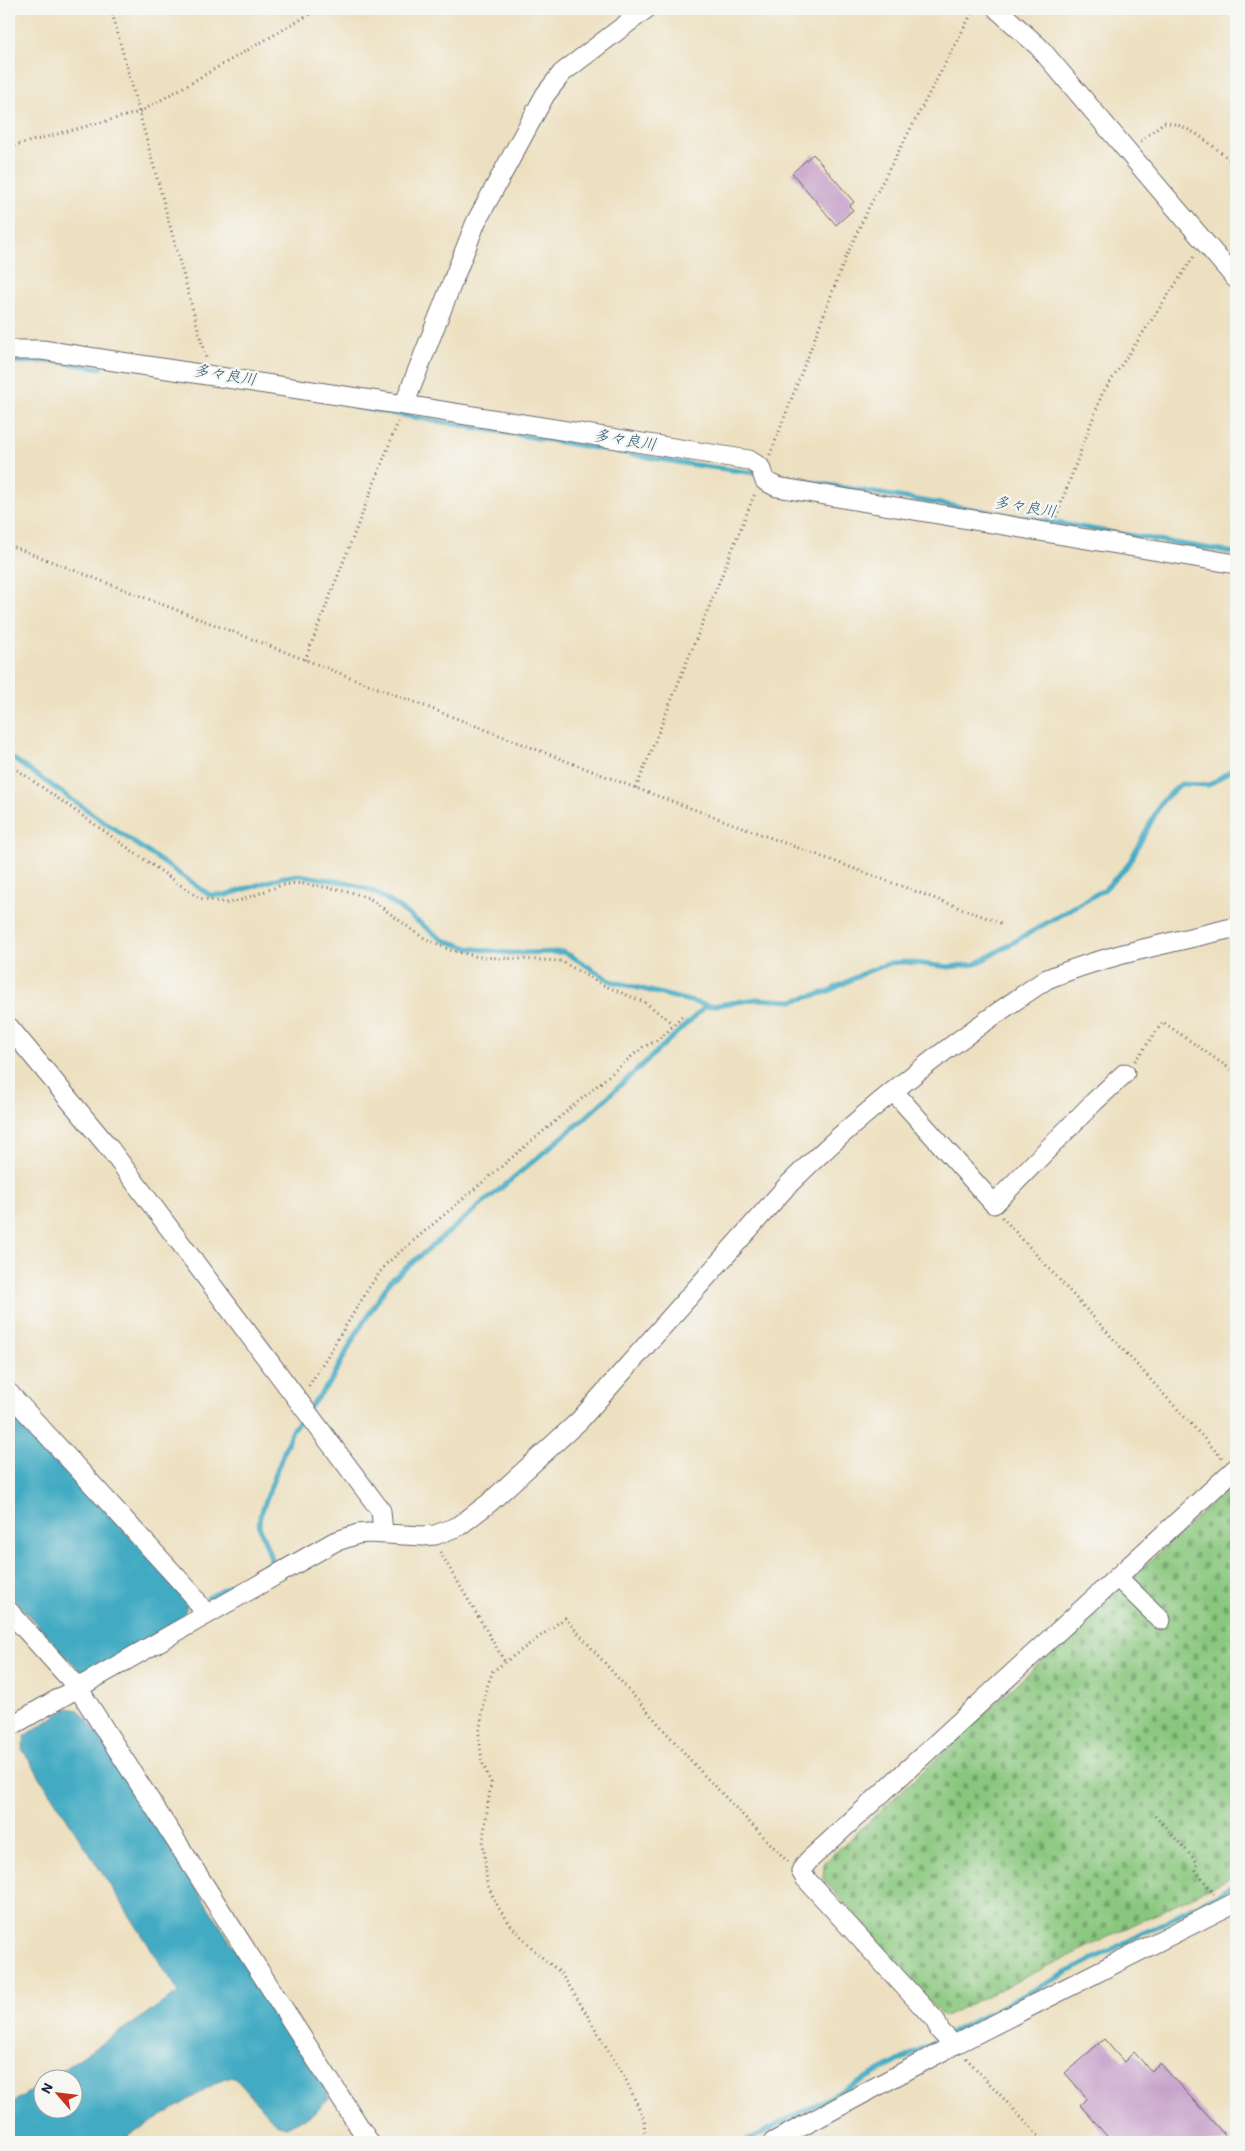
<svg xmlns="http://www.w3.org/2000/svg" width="1245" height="2151" viewBox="0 0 1245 2151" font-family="Itim,'Klee One',sans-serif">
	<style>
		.cemetery { fill: url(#cemetery-stones); stroke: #56745c }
		.water { fill: #43abc3; stroke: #32667f }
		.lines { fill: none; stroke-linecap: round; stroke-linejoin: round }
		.stream { stroke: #43abc3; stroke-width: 5 }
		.building { fill: #c49cc7 }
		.minor-casing { stroke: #69646a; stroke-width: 21 }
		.path { stroke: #69646a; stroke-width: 3; stroke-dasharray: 1 4; stroke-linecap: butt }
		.minor { stroke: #fff; stroke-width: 19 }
		.labels { text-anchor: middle; stroke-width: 4.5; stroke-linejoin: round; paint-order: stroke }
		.water-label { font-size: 16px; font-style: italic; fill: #2f5971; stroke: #f6f6f2 }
	</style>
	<defs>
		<pattern id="cemetery-stones" width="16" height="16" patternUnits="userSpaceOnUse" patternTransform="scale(1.25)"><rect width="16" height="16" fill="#89c77e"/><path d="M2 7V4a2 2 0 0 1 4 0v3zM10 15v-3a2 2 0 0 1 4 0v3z" fill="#70a168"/></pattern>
	</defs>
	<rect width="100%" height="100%" fill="#f6f6f2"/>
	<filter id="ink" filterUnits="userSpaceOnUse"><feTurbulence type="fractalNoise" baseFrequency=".02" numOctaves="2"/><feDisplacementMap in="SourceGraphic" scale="10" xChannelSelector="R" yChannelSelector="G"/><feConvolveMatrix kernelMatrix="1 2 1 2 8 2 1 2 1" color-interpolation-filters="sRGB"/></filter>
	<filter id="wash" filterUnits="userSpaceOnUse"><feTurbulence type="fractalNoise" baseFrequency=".0096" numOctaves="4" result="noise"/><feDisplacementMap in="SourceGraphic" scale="20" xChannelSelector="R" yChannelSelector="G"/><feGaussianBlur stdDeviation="1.12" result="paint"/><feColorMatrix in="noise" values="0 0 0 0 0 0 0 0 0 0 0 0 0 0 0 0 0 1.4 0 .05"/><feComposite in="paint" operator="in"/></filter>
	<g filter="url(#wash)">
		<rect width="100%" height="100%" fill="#ede0c0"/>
		<path class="cemetery" d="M 1224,1492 L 1233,1493 L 1236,1496 L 1236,1875 L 943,2017 L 823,1879 L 824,1863 Z"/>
		<path class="water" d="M 9,1406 L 178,1588 L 187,1603 L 184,1617 L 84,1676 L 9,1594 Z
			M 68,1708 L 79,1710 L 92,1726 L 327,2092 L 329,2099 L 315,2113 L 286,2127 L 276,2124 L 235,2078 L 226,2077 L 119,2142 L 10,2142 L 9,2105 L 42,2083 L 42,2108 L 72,2108 L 72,2078 L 50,2078 L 179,1992 L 22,1749 L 26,1735 Z"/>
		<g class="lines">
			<path class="stream" d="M 9,362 L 53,361 L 101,368
				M 356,407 L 688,464 L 755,473
				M 768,475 L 1236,553
				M 9,756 L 210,895 L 226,895 L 283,877 L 300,875 L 349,883 L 372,891 L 391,902 L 443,940 L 469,948 L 509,953 L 563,952 L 573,957 L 611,981 L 709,1006
				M 310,1407 L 331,1381 L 356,1334 L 390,1281 L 585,1118 L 705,1007 L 756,999 L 792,1001 L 827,992 L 864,973 L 890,963 L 905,962 L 949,967 L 976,964 L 1105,889 L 1128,865 L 1162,801 L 1181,784 L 1209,785 L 1236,767
				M 208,1598 L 269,1564 L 271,1558 L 259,1526 L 260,1516 L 292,1430 L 304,1414
				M 949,2034 L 1236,1885
				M 745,2142 L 942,2038"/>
		</g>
		<g id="blocks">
			<path class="building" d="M 813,154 L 854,202 L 849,206 L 853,210 L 836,225 L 792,173 Z
				M 1104,2039 L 1124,2062 L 1134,2052 L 1151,2071 L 1160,2063 L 1231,2142 L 1112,2142 L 1080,2105 L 1087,2098 L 1065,2073 Z"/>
		</g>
	</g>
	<g filter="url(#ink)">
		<use href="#blocks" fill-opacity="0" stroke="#69646a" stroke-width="1"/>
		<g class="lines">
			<g class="minor-casing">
				<path id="minor" d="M 997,9 L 1039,47 L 1236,279
					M 9,350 L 42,350 L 404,405 L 749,460 L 760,467 L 765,481 L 777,487 L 1236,564
					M 404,405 L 476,222 L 545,95 L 562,73 L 646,9
					M 9,1027 L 110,1149 L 381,1511 L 383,1533
					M 894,1092 L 994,1204 L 1094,1102 L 1125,1073
					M 9,1393 L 192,1594 L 206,1615
					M 1117,1577 L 1161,1620
					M 9,1611 L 78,1688 L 369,2142
					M 9,1727 L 334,1542 L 358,1534 L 368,1533 L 423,1536 L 435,1535 L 459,1526 L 489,1503 L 579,1421 L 787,1186 C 865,1108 955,1040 1047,979 C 1107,954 1173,943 1236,927
					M 954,2045 L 940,2031 L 935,2020 L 805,1878 L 801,1871 L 808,1861 L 1236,1468
					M 773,2142 L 954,2045 L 1236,1902"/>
			</g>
			<path class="path" d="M 111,9 L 206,358
				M 1141,141 L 1164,122 C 1192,125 1215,148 1236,165
				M 9,147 L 140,112 L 319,9
				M 770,455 L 845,259 L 868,209 L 974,9
				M 1056,517 L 1102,394 L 1195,255
				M 9,545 L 636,788 L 1001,923
				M 305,660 L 398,422
				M 9,764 L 199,898 L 227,903 L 239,901 L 282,885 L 296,883 L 344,890 L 369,898 L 422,937 L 450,950 L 479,957 L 561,961 L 601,984 L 646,1003 L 673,1024
				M 636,788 L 755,493
				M 1135,1061 L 1163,1022 L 1236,1073
				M 1002,1217 L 1222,1458
				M 309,1386 L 370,1286 L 386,1264 L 644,1046 C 661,1042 672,1026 684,1014
				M 440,1552 L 505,1662
				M 1155,1816 L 1197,1862 L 1196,1870 L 1214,1894
				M 966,2058 L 1044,2142
				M 645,2142 L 644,2119 L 625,2078 L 572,1990 L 560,1972 L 539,1955 L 513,1928 L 498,1907 L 487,1884 L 483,1840 L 491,1783 L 482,1762 L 479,1734 L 486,1689 L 493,1671 L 565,1618 L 702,1773 L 788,1862"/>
			<use href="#minor" class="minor"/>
		</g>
	</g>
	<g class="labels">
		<g class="water-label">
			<text transform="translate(225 374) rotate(9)" y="6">多々良川</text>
			<text transform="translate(625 439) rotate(9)" y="6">多々良川</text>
			<text transform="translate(1025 506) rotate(9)" y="6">多々良川</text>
		</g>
	</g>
	<rect width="1245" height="2151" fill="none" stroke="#f6f6f2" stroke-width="30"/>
	<g transform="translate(58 2094) rotate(298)"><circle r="24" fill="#f6f6f2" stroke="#a1a1a9"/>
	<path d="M0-4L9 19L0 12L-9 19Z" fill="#c8321e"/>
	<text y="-8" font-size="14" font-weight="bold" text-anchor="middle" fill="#22223b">N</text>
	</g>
</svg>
